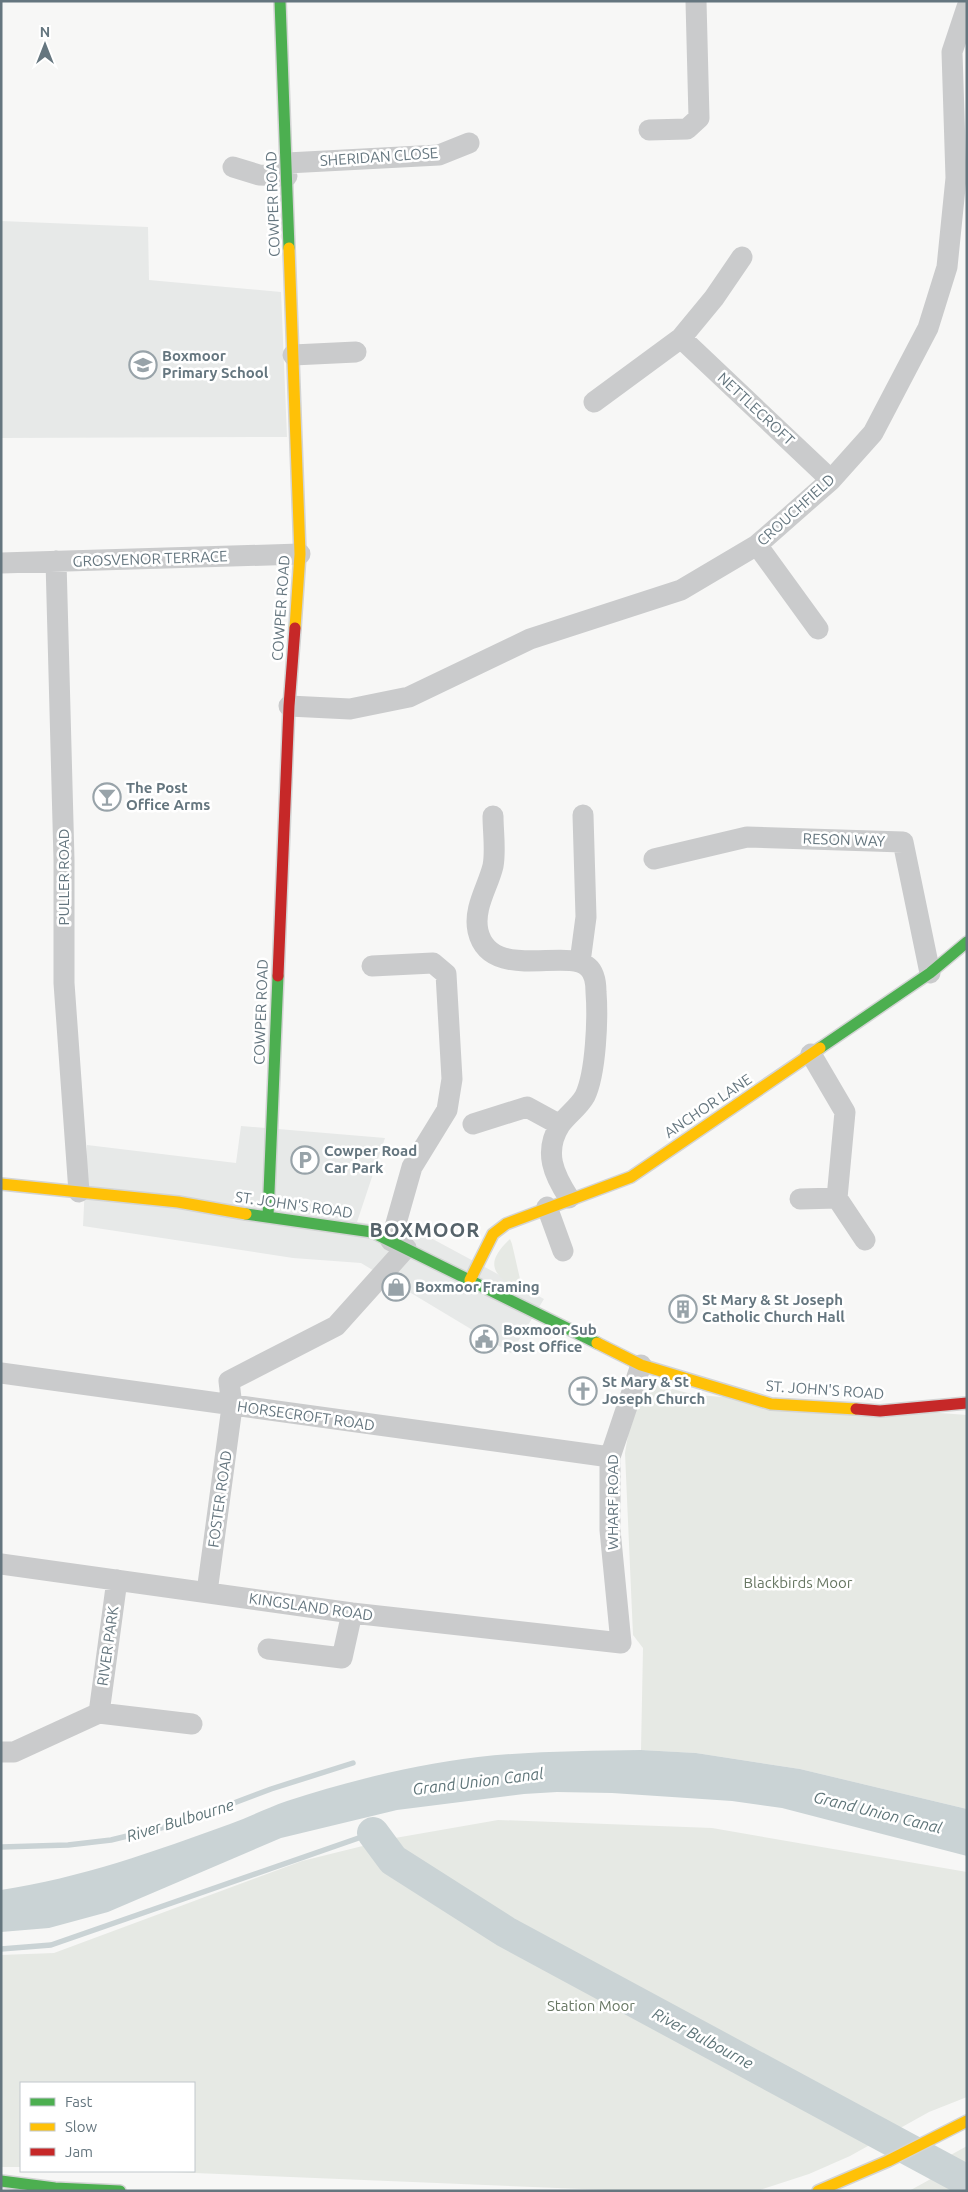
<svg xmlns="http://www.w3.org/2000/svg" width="968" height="2192" viewBox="0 0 968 2192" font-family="Ubuntu,sans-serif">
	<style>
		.built { fill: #e7e9e8 }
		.green { fill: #e6e9e4 }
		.water { fill: #cad3d5 }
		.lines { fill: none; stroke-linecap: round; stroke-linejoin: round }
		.stream { stroke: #cad3d5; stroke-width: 5.5 }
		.river { stroke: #cad3d5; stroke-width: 32 }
		.fast-casing { stroke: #d3d4d4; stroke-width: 14 }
		.slow-casing { stroke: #d3d4d4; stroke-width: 14 }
		.jam-casing { stroke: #d3d4d4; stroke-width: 14 }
		.street { stroke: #cacbcc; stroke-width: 21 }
		.fast { stroke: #4caf50; stroke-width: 11 }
		.slow { stroke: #ffc107; stroke-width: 11 }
		.jam { stroke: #c62828; stroke-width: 11 }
		.labels { text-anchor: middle; stroke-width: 5; stroke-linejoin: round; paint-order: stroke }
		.street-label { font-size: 15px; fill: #65767f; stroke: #fff }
		.poi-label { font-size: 15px; font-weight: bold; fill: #65767f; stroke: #fff; text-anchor: start }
		.park-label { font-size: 15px; fill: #687763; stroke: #fff }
		.water-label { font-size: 16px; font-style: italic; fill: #5f7579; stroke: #fff }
		.district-label { font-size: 20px; font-weight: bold; letter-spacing: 1px; fill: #56636a; stroke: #fff }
	</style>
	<rect width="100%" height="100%" fill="#f7f7f6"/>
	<path class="built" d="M 1,221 L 148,227 L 149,280 L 281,292 L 287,437 L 1,438 Z
		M 241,1126 L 385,1138 L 357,1222 L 416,1230 L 544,1299 L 511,1353 L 361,1263 L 293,1258 L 83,1226 L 87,1145 L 236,1163 Z"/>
	<path class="green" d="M 510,1239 L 512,1244 L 523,1292 C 496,1277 481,1266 510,1239 Z
		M 652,1384 L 696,1395 L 967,1415 L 967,1809 L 800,1769 L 696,1753 L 641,1750 L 643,1648 L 633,1635 L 625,1453 L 631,1417 L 645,1387 Z
		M 498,1820 L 712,1828 L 967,1872 L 967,2097 L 929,2112 L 850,2156 L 809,2174 L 757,2191 L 631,2191 L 146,2171 L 194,2171 L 194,2083 L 21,2083 L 21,2167 L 1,2167 L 1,1955 L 54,1953 L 302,1861 L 395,1838 Z
		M 967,2146 L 967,2191 L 909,2191 L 947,2170 L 936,2163 Z"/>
	<path class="water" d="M 641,1750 L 696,1753 L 800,1769 L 967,1809 L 967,1856 L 782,1808 L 732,1801 L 612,1793 L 557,1792 L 524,1794 L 397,1810 L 281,1838 L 108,1912 L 49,1928 L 1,1932 L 1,1890 C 80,1878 156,1851 230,1824 C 249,1817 267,1808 287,1801 C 349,1781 413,1765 478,1757 C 532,1751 587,1751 641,1750 Z"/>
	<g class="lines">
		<path class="stream" d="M 1,1847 L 68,1845 L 111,1840 L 181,1823 L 271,1789 L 353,1763
			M 1,1949 L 51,1945 L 373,1833"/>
		<path class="river" d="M 373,1833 L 393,1860 L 506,1932 L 967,2181"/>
		<g class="fast-casing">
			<path id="fast" d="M 280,1 L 289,248
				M 820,1048 L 930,973 L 967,942
				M 246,1214 L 372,1232 L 597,1343
				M 268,1216 L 278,976
				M 1,2181 L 55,2188 L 120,2191"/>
		</g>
		<g class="slow-casing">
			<path id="slow" d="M 289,248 L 300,554 L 295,628
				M 1,1184 L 178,1202 L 246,1214
				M 470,1280 L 493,1234 L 506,1224 L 631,1177 L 820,1048
				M 597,1343 L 641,1365 L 771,1404 L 856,1409
				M 818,2191 L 888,2161 L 967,2121"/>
		</g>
		<g class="jam-casing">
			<path id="jam" d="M 278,976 L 289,706 L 295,628
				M 856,1409 L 880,1411 L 967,1403"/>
		</g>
		<path class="street" d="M 649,130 L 687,129 L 699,118 L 696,1
			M 287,163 L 439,155 L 469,143
			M 233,167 L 259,175 L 287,176
			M 681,338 L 831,480
			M 293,355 L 356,352
			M 594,402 L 681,338 L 714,298 L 742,257
			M 757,545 L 818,629
			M 56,561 L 64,860 L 64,983 L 79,1192
			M 1,563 L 300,554
			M 289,706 L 350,709 L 409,697 L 530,639 L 681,590 L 757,545 L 831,480 L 873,433 L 928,328 L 947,267 L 956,178 L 952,52 L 967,7
			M 493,816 C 493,832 496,850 493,866 C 488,887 473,908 478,931 C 490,983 568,947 588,967 C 595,973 596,983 596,992 C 598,1018 596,1073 585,1096 C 579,1107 567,1115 560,1125 C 543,1152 554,1175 569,1198
			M 654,859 L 747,837 L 903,842 L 930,973
			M 580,962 L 586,917 L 583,815
			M 372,966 L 433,963 L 446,974 L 452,1079 L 447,1110 L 412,1167 L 391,1241
			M 811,1054 L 845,1112 L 837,1198 L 865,1240
			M 473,1124 L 527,1107 L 560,1125
			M 800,1199 L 837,1198
			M 547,1207 L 563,1251
			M 1,1373 L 610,1457
			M 1,1564 L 352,1613 L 621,1643 L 610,1530 L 610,1457 L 641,1365
			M 207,1592 L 232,1407 L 229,1381 L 336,1326 L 406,1248
			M 268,1649 L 342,1658 L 352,1613
			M 99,1713 L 192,1724
			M 1,1752 L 14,1752 L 99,1713 L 117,1580"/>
		<use href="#fast" class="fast"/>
		<use href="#slow" class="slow"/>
		<use href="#jam" class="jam"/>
	</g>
	<defs>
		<g id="school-ring" transform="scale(1.4375)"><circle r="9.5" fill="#fff" stroke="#98a3a9" stroke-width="1.5"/><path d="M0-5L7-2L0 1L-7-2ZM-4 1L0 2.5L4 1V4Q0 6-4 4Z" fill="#98a3a9"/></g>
		<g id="bar-ring" transform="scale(1.4375)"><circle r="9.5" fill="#fff" stroke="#98a3a9" stroke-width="1.5"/><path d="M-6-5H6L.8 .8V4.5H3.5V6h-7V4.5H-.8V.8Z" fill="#98a3a9"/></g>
		<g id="parking-ring" transform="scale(1.4375)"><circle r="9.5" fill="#fff" stroke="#98a3a9" stroke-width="1.5"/><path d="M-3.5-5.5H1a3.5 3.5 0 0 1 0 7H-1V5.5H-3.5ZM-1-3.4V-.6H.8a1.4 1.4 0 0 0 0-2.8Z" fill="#98a3a9"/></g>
		<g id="shop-ring" transform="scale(1.4375)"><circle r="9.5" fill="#fff" stroke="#98a3a9" stroke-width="1.5"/><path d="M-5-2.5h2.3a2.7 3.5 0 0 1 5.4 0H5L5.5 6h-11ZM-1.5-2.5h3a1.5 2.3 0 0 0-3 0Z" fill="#98a3a9"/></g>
		<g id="building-ring" transform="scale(1.4375)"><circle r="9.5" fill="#fff" stroke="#98a3a9" stroke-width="1.5"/><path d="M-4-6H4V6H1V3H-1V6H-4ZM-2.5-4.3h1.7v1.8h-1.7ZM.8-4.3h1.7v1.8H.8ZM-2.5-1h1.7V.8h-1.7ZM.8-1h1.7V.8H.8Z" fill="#98a3a9"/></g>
		<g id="civic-ring" transform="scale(1.4375)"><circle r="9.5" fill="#fff" stroke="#98a3a9" stroke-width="1.5"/><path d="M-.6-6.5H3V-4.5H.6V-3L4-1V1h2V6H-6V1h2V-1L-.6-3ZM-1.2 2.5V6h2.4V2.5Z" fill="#98a3a9"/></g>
		<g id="church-ring" transform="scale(1.4375)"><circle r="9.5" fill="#fff" stroke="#98a3a9" stroke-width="1.5"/><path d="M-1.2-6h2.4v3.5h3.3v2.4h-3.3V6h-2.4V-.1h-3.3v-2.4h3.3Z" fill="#98a3a9"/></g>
	</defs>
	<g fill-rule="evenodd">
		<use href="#school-ring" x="143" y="365"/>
		<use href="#bar-ring" x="107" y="797"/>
		<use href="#parking-ring" x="305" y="1160"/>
		<use href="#shop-ring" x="396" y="1287"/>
		<use href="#building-ring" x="683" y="1309"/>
		<use href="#civic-ring" x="484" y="1339"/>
		<use href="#church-ring" x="583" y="1391"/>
	</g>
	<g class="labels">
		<g class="street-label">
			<text transform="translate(379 157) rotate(-4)" y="5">SHERIDAN CLOSE</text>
			<text transform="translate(273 204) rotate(-92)" y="5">COWPER ROAD</text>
			<text transform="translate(756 409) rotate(43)" y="5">NETTLECROFT</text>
			<text transform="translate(796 510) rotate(-42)" y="5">CROUCHFIELD</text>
			<text transform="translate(150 559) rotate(-2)" y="5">GROSVENOR TERRACE</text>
			<text transform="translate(281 608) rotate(-86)" y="5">COWPER ROAD</text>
			<text transform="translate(844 840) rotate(2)" y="5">RESON WAY</text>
			<text transform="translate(64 877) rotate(-90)" y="5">PULLER ROAD</text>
			<text transform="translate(261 1012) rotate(-88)" y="5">COWPER ROAD</text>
			<text transform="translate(708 1106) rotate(-34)" y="5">ANCHOR LANE</text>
			<text transform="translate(294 1205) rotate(8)" y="5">ST. JOHN'S ROAD</text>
			<text transform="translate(825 1390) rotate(4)" y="5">ST. JOHN'S ROAD</text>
			<text transform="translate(306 1416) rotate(8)" y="5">HORSECROFT ROAD</text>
			<text transform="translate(220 1499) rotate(-82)" y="5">FOSTER ROAD</text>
			<text transform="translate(613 1502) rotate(-90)" y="5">WHARF ROAD</text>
			<text transform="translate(311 1607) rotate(8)" y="5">KINGSLAND ROAD</text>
			<text transform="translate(108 1646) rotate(-82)" y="5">RIVER PARK</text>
		</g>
		<g class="poi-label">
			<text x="162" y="361">Boxmoor<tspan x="162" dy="17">Primary School</tspan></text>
			<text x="126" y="793">The Post<tspan x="126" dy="17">Office Arms</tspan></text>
			<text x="324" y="1156">Cowper Road<tspan x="324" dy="17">Car Park</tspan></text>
			<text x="415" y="1292">Boxmoor Framing</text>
			<text x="702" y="1305">St Mary &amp; St Joseph<tspan x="702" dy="17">Catholic Church Hall</tspan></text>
			<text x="503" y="1335">Boxmoor Sub<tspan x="503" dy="17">Post Office</tspan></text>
			<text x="602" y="1387">St Mary &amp; St<tspan x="602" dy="17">Joseph Church</tspan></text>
		</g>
		<g class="park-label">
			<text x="798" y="1588">Blackbirds Moor</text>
			<text x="591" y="2011">Station Moor</text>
		</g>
		<g class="water-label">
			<text transform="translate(478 1781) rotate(-7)" y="6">Grand Union Canal</text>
			<text transform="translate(878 1812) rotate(14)" y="6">Grand Union Canal</text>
			<text transform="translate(180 1820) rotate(-17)" y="6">River Bulbourne</text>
			<text transform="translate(703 2038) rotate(28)" y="6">River Bulbourne</text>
		</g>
		<g class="district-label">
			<text x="425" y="1237">BOXMOOR</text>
		</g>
	</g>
	<rect width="968" height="2192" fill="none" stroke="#65767f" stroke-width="5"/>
	<rect x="20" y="2082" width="175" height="90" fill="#ffffff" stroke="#c1c8cc"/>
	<rect x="30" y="2098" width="25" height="8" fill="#4caf50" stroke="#c1c8cc"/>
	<text x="65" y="2107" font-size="15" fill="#65767f">Fast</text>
	<rect x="30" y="2123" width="25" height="8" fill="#ffc107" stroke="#c1c8cc"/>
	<text x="65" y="2132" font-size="15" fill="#65767f">Slow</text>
	<rect x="30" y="2148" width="25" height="8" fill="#c62828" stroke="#c1c8cc"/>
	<text x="65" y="2157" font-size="15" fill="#65767f">Jam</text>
	<g transform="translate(45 45)" stroke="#ffffff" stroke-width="4" paint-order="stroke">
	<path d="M0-4L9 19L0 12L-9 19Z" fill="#65767f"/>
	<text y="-8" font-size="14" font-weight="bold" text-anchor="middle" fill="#65767f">N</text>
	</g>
</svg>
